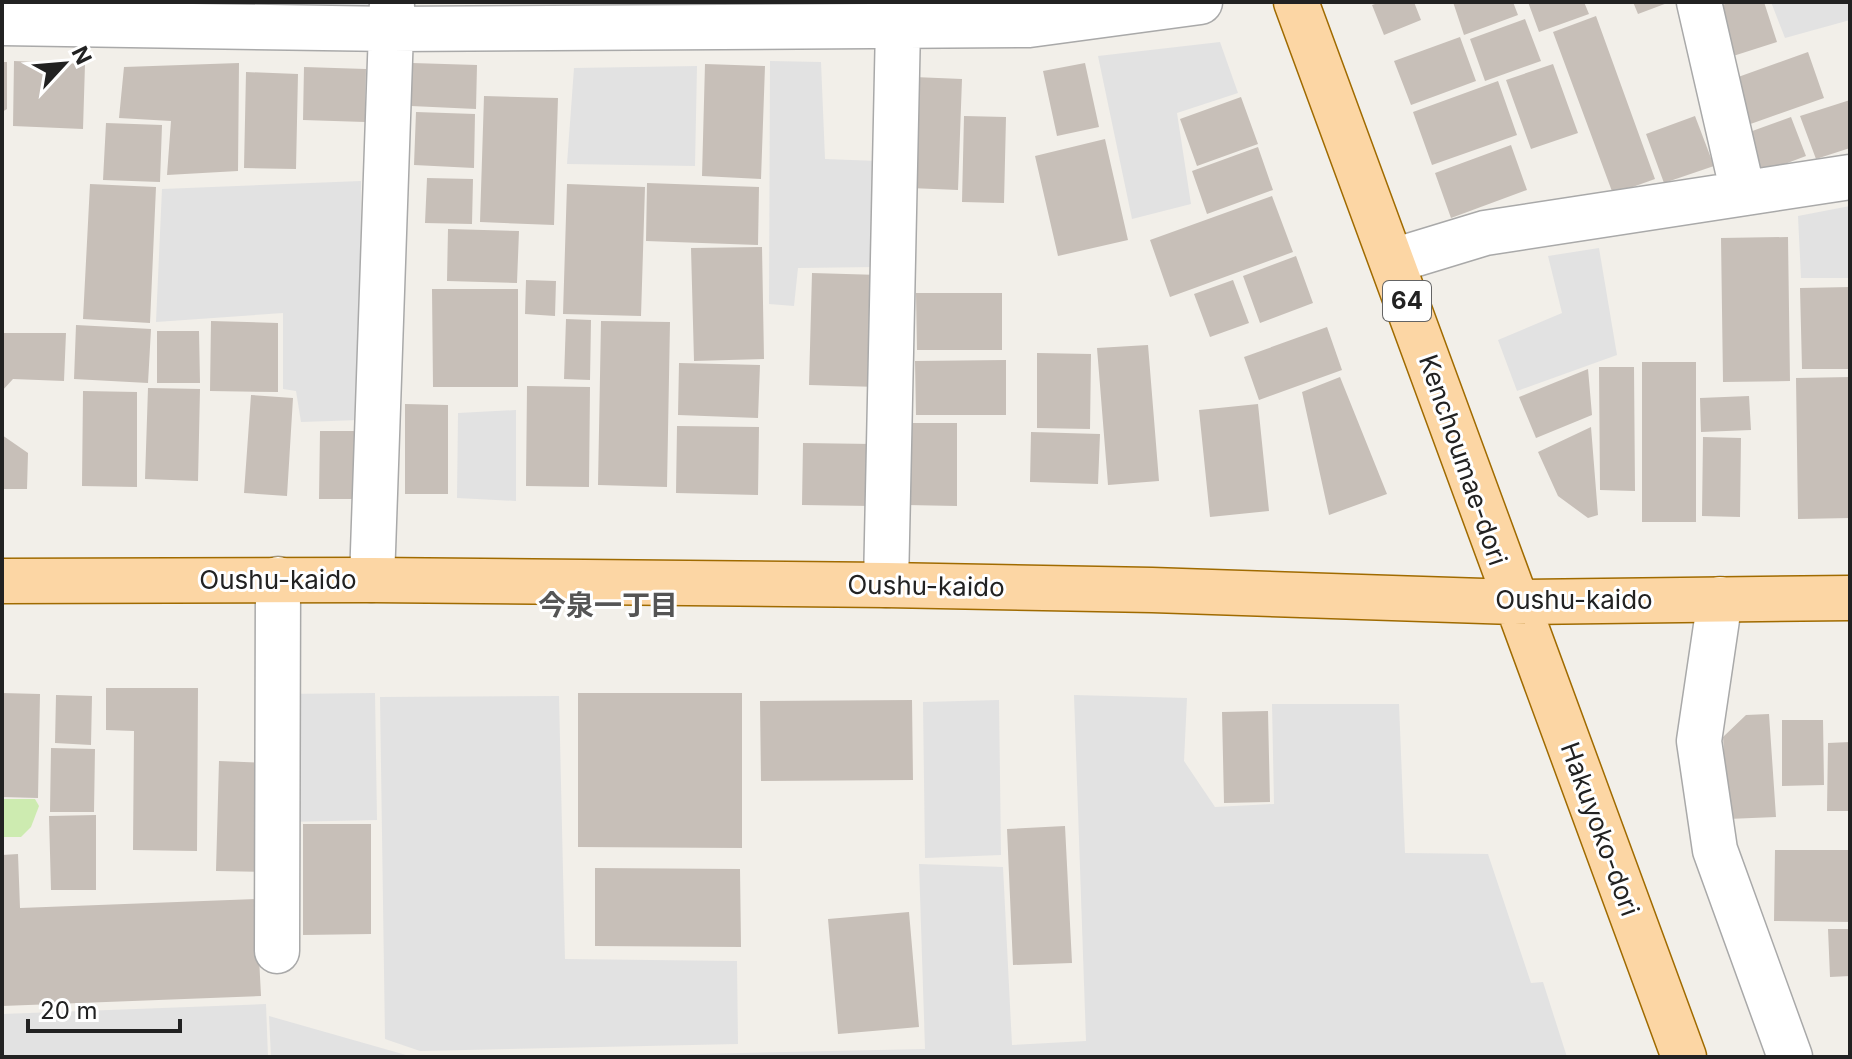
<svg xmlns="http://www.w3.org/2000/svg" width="1852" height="1059" viewBox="0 0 1852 1059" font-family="Inter,'Noto Sans JP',sans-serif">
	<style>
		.grass { fill: #cdebb0 }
		.parking { fill: #e2e2e2 }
		.building { fill: #c7bfb8 }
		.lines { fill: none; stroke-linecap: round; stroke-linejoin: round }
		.minor-casing { stroke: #a9a9a9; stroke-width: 47 }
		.major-casing { stroke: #a06b00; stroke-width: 47 }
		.minor { stroke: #fff; stroke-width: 44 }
		.major { stroke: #fcd6a4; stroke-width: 44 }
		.labels { text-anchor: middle; stroke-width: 6; stroke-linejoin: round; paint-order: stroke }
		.shield { fill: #fff; stroke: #646464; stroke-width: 2 }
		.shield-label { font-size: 24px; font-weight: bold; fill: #222 }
		.street-label { font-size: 26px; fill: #222; stroke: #fff }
		.neighbourhood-label { font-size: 28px; font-weight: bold; fill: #555; stroke: #fff }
	</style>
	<rect width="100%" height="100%" fill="#f2efe9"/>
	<path class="grass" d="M 2,799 L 35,799 L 39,806 L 31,827 L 21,837 L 2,837 Z"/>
	<path class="parking" d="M 237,2 L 369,2 L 368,8 L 237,6 Z
		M 1771,2 L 1850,2 L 1850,20 L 1785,38 Z
		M 1220,42 L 1238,93 L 1177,113 L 1191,204 L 1132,219 L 1098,56 Z
		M 770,61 L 821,62 L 825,159 L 878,161 L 876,267 L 798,268 L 794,306 L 769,304 Z
		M 697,66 L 695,166 L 567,164 L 574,68 Z
		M 361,181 L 360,420 L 301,422 L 296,391 L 283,389 L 283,313 L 156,322 L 162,189 Z
		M 1850,206 L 1850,278 L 1801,278 L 1798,216 Z
		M 1599,248 L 1617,355 L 1517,391 L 1498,340 L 1562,313 L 1548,256 Z
		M 516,410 L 516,501 L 457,498 L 458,413 Z
		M 375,693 L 377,820 L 285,822 L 283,694 Z
		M 1074,695 L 1187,698 L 1184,761 L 1215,807 L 1274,804 L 1272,704 L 1399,704 L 1405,853 L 1488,854 L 1531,983 L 1543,982 L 1567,1057 L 563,1057 L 925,1049 L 919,864 L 1003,867 L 1012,1045 L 1086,1041 Z
		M 559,696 L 565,959 L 737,961 L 738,1044 L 420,1051 L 385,1039 L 380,697 Z
		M 999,700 L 1001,855 L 925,858 L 923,702 Z
		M 266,1004 L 268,1057 L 2,1057 L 2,1014 Z
		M 269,1016 L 413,1057 L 271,1057 Z"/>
	<path class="building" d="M 1381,2 L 1414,2 L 1421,20 L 1384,35 L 1372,5 Z
		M 1453,2 L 1513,2 L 1518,15 L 1464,35 Z
		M 1528,2 L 1584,2 L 1589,14 L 1539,32 Z
		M 1633,2 L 1670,2 L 1638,14 Z
		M 1732,2 L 1764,2 L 1777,42 L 1730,57 L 1715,7 Z
		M 1596,16 L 1655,179 L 1613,194 L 1553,32 Z
		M 1525,19 L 1541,61 L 1485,81 L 1470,39 Z
		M 1460,37 L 1476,81 L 1411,105 L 1394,61 Z
		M 1808,52 L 1824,98 L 1742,127 L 1727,81 Z
		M 14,61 L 85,64 L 83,129 L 13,126 Z
		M 2,62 L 7,62 L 7,109 L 2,112 Z
		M 239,63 L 238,171 L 167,175 L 171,121 L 119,118 L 124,67 Z
		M 412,63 L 477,65 L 476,109 L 411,106 Z
		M 1085,63 L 1099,127 L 1057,136 L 1043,71 Z
		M 705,64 L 765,66 L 761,179 L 702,176 Z
		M 1553,64 L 1578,133 L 1531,149 L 1506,80 Z
		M 304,67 L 366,69 L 365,122 L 303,120 Z
		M 246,72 L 298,74 L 296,169 L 244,168 Z
		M 914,77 L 962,79 L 958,190 L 910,188 Z
		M 1498,81 L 1517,135 L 1432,165 L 1413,112 Z
		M 484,96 L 558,98 L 554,225 L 480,222 Z
		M 1241,97 L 1258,144 L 1197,166 L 1180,119 Z
		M 1850,100 L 1850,148 L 1816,159 L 1800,116 Z
		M 416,112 L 475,114 L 474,168 L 414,165 Z
		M 964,116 L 1006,117 L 1004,203 L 962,202 Z
		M 1695,116 L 1714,166 L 1664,183 L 1646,134 Z
		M 1791,117 L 1806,156 L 1758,174 L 1744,134 Z
		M 106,123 L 162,125 L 160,182 L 103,180 Z
		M 1105,139 L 1128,240 L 1058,256 L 1035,156 Z
		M 1511,145 L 1527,190 L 1451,218 L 1435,173 Z
		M 1258,147 L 1273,190 L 1207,214 L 1192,171 Z
		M 427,178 L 473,179 L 472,224 L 425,223 Z
		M 647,183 L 759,187 L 758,245 L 646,241 Z
		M 90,184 L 156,187 L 150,323 L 83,319 Z
		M 567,184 L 645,187 L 641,316 L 563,314 Z
		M 1272,196 L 1293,252 L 1170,297 L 1150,240 Z
		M 448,229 L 519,231 L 517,283 L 447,281 Z
		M 1788,237 L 1790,381 L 1723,382 L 1721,238 Z
		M 762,247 L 764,359 L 694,361 L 691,248 Z
		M 1296,256 L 1313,303 L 1260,323 L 1243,276 Z
		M 812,273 L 880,275 L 878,387 L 809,385 Z
		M 526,280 L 556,281 L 555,316 L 525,314 Z
		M 1233,280 L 1249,323 L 1210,337 L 1194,294 Z
		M 1850,287 L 1850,369 L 1802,369 L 1800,288 Z
		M 432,289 L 518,289 L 518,387 L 433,387 Z
		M 916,293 L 1002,293 L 1002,350 L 917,350 Z
		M 566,319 L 591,320 L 590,380 L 564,379 Z
		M 211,321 L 278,323 L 278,392 L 210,391 Z
		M 601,321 L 670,322 L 667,487 L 598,485 Z
		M 76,325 L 151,329 L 148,383 L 74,379 Z
		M 1327,327 L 1342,370 L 1259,400 L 1244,357 Z
		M 157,331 L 199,331 L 200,383 L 157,383 Z
		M 2,333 L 66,333 L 64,381 L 13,379 L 2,391 Z
		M 1148,345 L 1159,481 L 1108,485 L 1097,348 Z
		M 1037,353 L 1091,354 L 1090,429 L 1037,428 Z
		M 1006,360 L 1006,415 L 916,415 L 915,361 Z
		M 1642,362 L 1696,362 L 1696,522 L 1642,522 Z
		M 679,363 L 760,365 L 758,418 L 678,415 Z
		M 1599,367 L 1634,367 L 1635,491 L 1600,490 Z
		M 1588,369 L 1592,415 L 1536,438 L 1519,397 Z
		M 1340,377 L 1387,494 L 1329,515 L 1302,392 Z
		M 1850,377 L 1850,518 L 1798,519 L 1796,378 Z
		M 527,386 L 590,387 L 589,487 L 526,486 Z
		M 148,388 L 200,389 L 198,481 L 145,479 Z
		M 83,391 L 137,392 L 137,487 L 82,486 Z
		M 251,395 L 293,398 L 287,496 L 244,493 Z
		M 1749,396 L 1751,430 L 1701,432 L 1700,398 Z
		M 405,404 L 448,405 L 448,494 L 405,494 Z
		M 1258,404 L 1269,511 L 1210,517 L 1199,410 Z
		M 907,423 L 957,423 L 957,506 L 907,505 Z
		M 677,426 L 759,427 L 758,495 L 676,493 Z
		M 1591,427 L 1598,515 L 1588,518 L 1558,496 L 1538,452 Z
		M 320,431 L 357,431 L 356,499 L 319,499 Z
		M 1031,432 L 1100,434 L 1098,484 L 1030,482 Z
		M 2,435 L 28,453 L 27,489 L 2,489 Z
		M 1703,437 L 1741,438 L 1740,517 L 1702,516 Z
		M 803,443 L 873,444 L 872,506 L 802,505 Z
		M 106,688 L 198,688 L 197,851 L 133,850 L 134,731 L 106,730 Z
		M 2,693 L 40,694 L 38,798 L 2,797 Z
		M 578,693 L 742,693 L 742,848 L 578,847 Z
		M 56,695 L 92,696 L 91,745 L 55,743 Z
		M 912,700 L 913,780 L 761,781 L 760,701 Z
		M 1268,711 L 1270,802 L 1224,803 L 1222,712 Z
		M 1769,714 L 1776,817 L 1728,819 L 1723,737 L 1746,715 Z
		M 1782,720 L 1823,720 L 1824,785 L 1782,786 Z
		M 1850,742 L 1850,811 L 1827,811 L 1828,743 Z
		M 51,748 L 95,749 L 94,812 L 50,812 Z
		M 219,761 L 270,763 L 266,872 L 216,871 Z
		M 96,815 L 96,890 L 51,890 L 49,816 Z
		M 303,824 L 371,824 L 371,934 L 303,935 Z
		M 1065,826 L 1072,963 L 1013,965 L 1007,829 Z
		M 1775,850 L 1850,850 L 1850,922 L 1774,921 Z
		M 18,854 L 20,908 L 256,899 L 261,996 L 2,1006 L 2,855 Z
		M 595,868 L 740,869 L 741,947 L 595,946 Z
		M 909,912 L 919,1027 L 838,1034 L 828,919 Z
		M 1828,929 L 1850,929 L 1850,976 L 1830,977 Z"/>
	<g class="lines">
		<g class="minor-casing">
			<path id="minor" d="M 1699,2 L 1743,193
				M 2,23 L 392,29 L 1029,25 L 1200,2
				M 1393,261 L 1485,233 L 1850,177
				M 372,580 L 392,2
				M 886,585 L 898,26
				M 1720,599 L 1699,741 L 1715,850 L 1790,1057
				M 277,951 L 278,579"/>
		</g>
		<g class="major-casing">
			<path id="major" d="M 1296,2 L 1684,1057
				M 2,581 L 372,580 L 886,585 L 1152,590 L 1514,602 L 1850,598"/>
		</g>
		<use href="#minor" class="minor"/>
		<use href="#major" class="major"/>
	</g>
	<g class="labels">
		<rect class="shield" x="1383" y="281" width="48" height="40" rx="6"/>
		<g class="shield-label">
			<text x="1407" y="309">64</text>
		</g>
		<g class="street-label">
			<text transform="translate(1463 460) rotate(71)" y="9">Kenchoumae-dori</text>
			<text x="278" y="589">Oushu-kaido</text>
			<text transform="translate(926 586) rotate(1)" y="9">Oushu-kaido</text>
			<text x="1574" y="609">Oushu-kaido</text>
			<text transform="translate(1600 829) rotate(70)" y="9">Hakuyoko-dori</text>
		</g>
		<g class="neighbourhood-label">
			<text x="608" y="615">今泉一丁目</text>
		</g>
	</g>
	<rect width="1852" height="1059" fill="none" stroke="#222222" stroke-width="8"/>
	<g transform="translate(64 64) rotate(64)" stroke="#ffffff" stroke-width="6" paint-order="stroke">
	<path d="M0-6L14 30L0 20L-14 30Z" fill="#222222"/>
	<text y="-12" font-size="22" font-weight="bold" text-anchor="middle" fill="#222222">N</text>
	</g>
	<path d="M28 1019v12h152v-12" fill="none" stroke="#222222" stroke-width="4"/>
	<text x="40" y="1019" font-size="24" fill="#222222" stroke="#ffffff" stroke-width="6" paint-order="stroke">20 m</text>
</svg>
